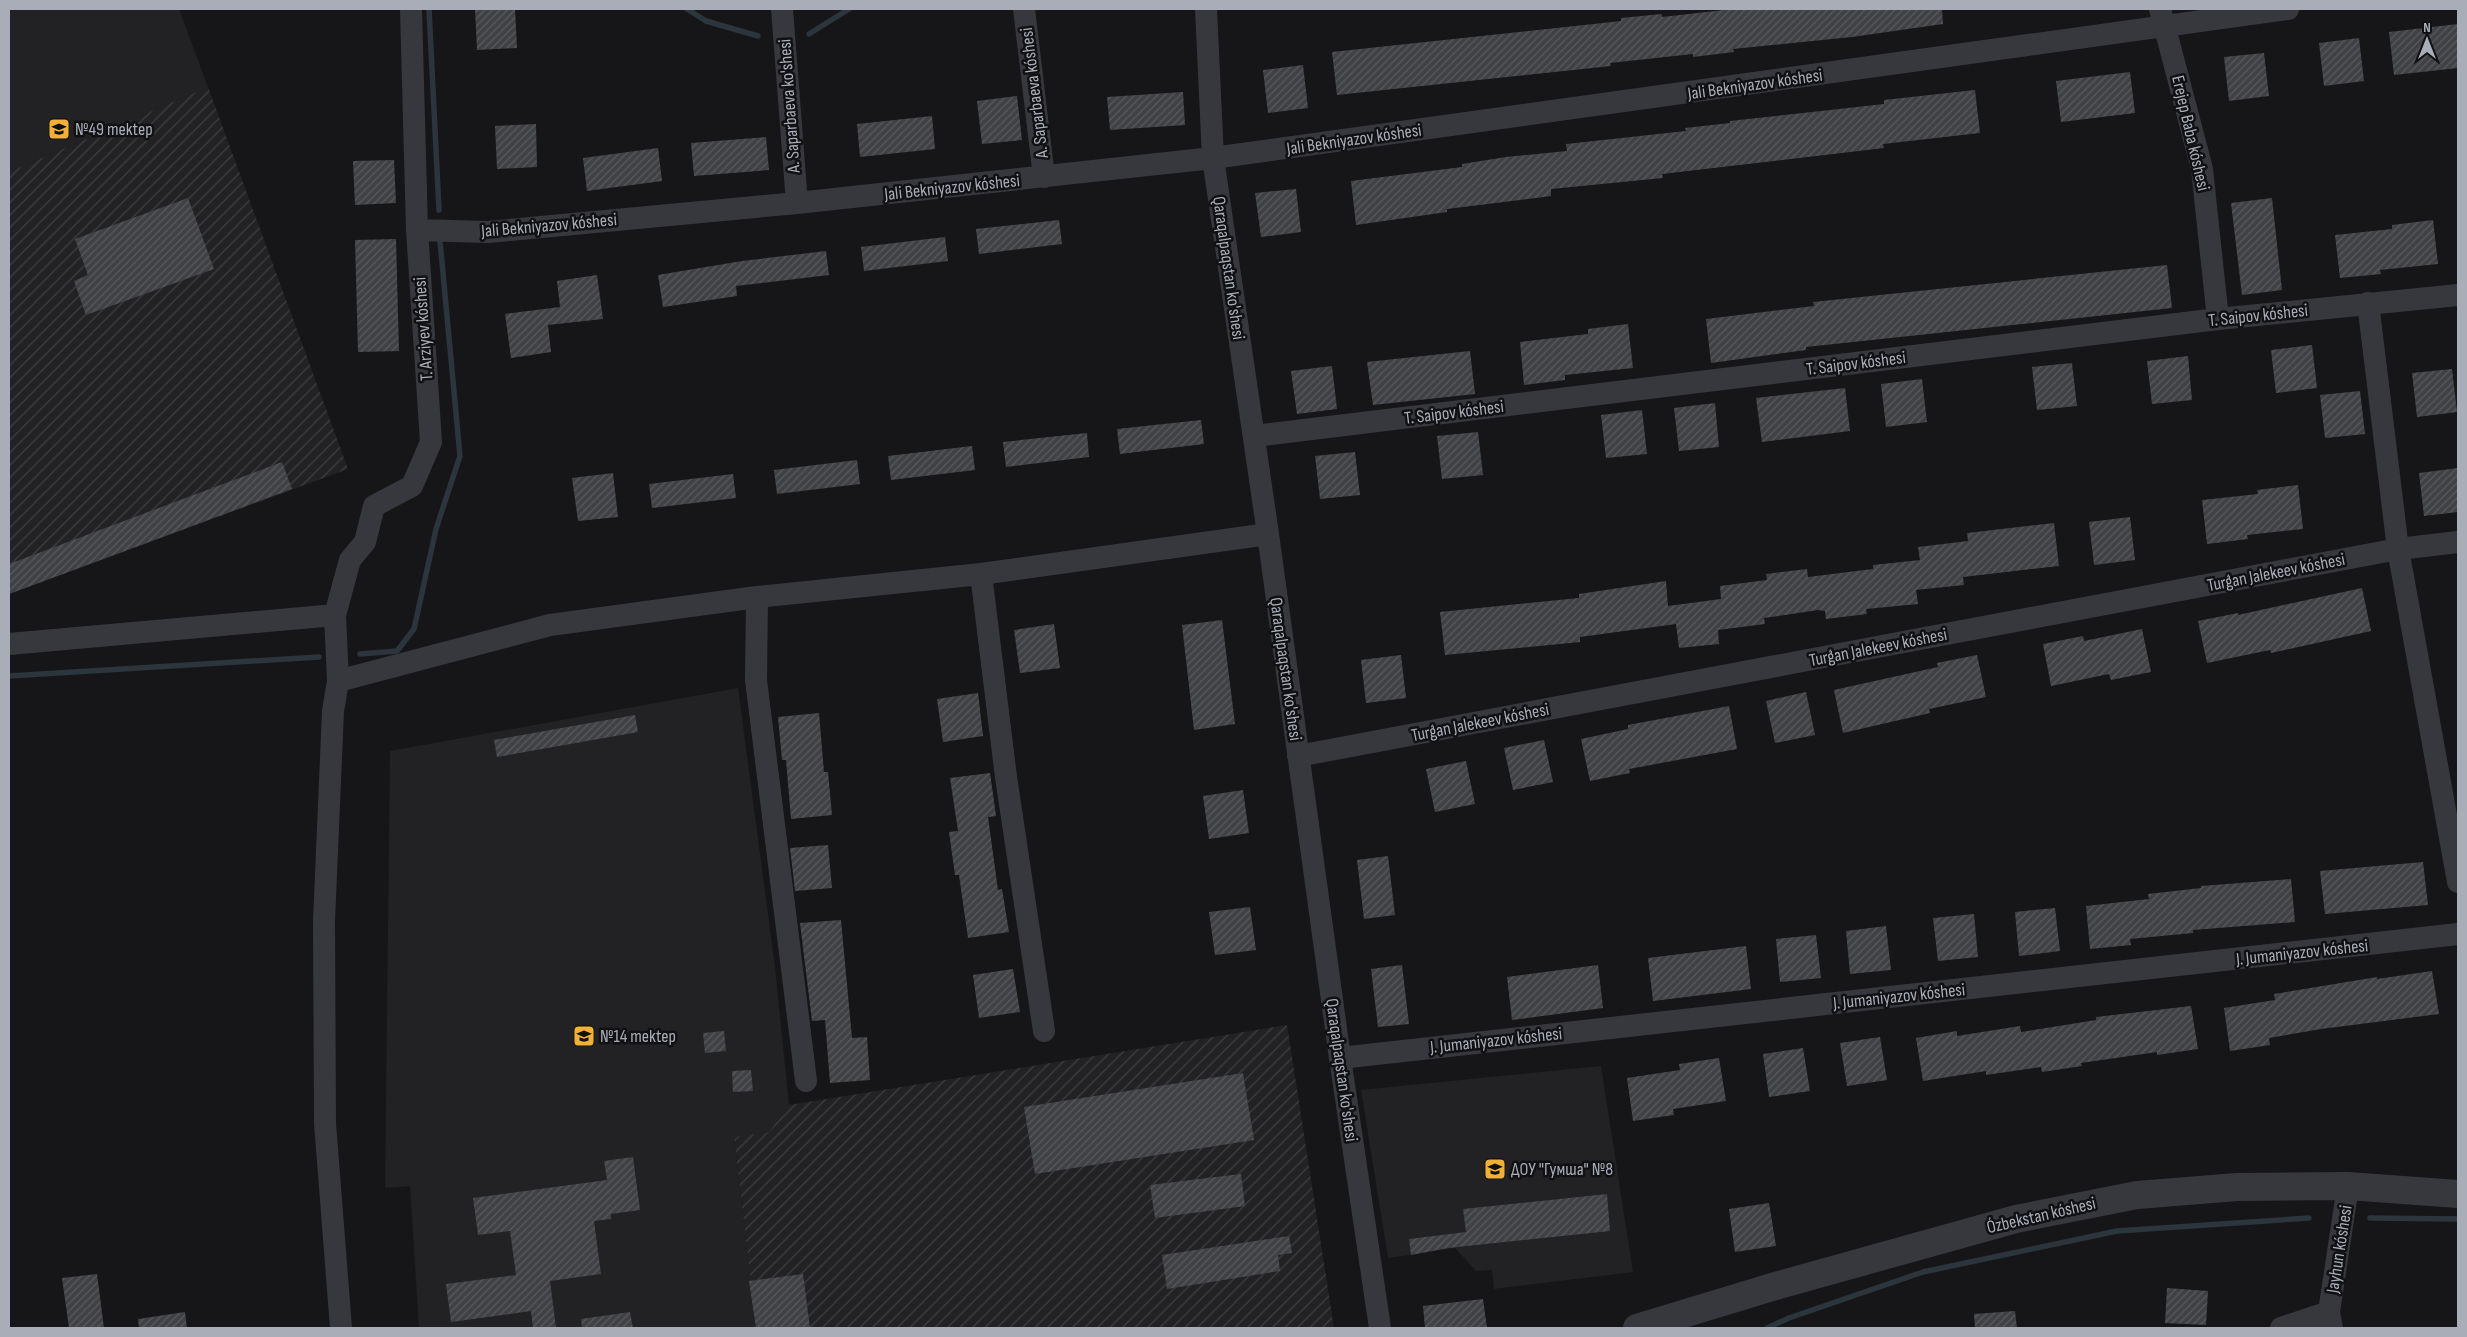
<svg xmlns="http://www.w3.org/2000/svg" width="2467" height="1337" viewBox="0 0 2467 1337" font-family="'Sofia Sans Condensed',sans-serif">
	<style>
		.built { fill: #222225 }
		.industrial { fill: url(#industrial-furrows) }
		.lines { fill: none; stroke-linecap: round; stroke-linejoin: round }
		.stream { stroke: #2c353c; stroke-width: 5.5 }
		.building { fill: url(#building-hatch) }
		.minor { stroke: #37383d; stroke-width: 22 }
		.tertiary { stroke: #37383d; stroke-width: 28 }
		.labels { text-anchor: middle; stroke-width: 5; stroke-linejoin: round; paint-order: stroke }
		.street-label { font-size: 18px; fill: #a8adb8; stroke: #111113 }
		.poi-label { font-size: 18px; fill: #a8adb8; stroke: #111113; text-anchor: start }
	</style>
	<defs>
		<pattern id="industrial-furrows" width="10" height="10" patternUnits="userSpaceOnUse" patternTransform="scale(1.25)"><rect width="10" height="10" fill="#222225"/><path d="M-1 1l2-2M0 10L10 0M9 11l2-2" fill="none" stroke="#3f3f43"/></pattern>
		<pattern id="building-hatch" width="6" height="6" patternUnits="userSpaceOnUse" patternTransform="scale(1.25)"><rect width="6" height="6" fill="#404145"/><path d="M-1 1l2-2M0 6l6-6M5 7l2-2" fill="none" stroke="#595a5e"/></pattern>
	</defs>
	<rect width="100%" height="100%" fill="#161618"/>
	<path class="built" d="M 9,9 L 179,9 L 208,87 L 9,172 Z
		M 738,688 L 775,967 L 789,1105 L 769,1132 L 734,1138 L 756,1328 L 419,1328 L 410,1186 L 385,1188 L 390,751 Z
		M 1601,1066 L 1633,1272 L 1494,1289 L 1492,1270 L 1476,1271 L 1455,1248 L 1388,1258 L 1361,1090 Z"/>
	<path class="industrial" d="M 208,87 L 348,469 L 9,594 L 9,172 Z
		M 1287,1025 L 1334,1328 L 756,1328 L 734,1137 L 769,1132 L 789,1105 Z"/>
	<g class="lines">
		<path class="stream" d="M 429,9 L 439,210
			M 687,9 L 706,21 L 758,36
			M 809,34 L 849,9
			M 360,654 L 397,651 L 414,629 L 436,529 L 460,456 L 440,241
			M 9,676 L 319,657
			M 2370,1218 L 2458,1219
			M 1767,1328 L 1789,1318 L 1923,1272 L 2117,1231 L 2309,1218"/>
	</g>
	<path class="building" d="M 475,9 L 515,9 L 517,48 L 477,50 Z
		M 1733,9 L 1942,9 L 1943,24 L 1852,37 L 1733,49 L 1734,52 L 1693,57 L 1693,54 L 1610,63 L 1611,66 L 1337,95 L 1332,52 L 1621,21 L 1621,18 L 1662,14 L 1662,17 Z
		M 2458,24 L 2458,68 L 2394,75 L 2389,32 Z
		M 2359,38 L 2364,81 L 2324,86 L 2319,43 Z
		M 2264,53 L 2269,96 L 2229,101 L 2224,57 Z
		M 1303,65 L 1308,108 L 1268,113 L 1263,70 Z
		M 2130,72 L 2135,113 L 2061,122 L 2056,81 Z
		M 1975,90 L 1980,133 L 1883,144 L 1884,148 L 1662,174 L 1663,178 L 1551,189 L 1551,196 L 1447,209 L 1447,212 L 1356,225 L 1351,181 L 1462,167 L 1462,164 L 1506,157 L 1567,151 L 1566,144 L 1686,131 L 1685,128 L 1730,123 L 1730,121 L 1884,104 L 1884,100 Z
		M 1183,92 L 1185,125 L 1110,130 L 1107,97 Z
		M 1017,96 L 1022,140 L 982,144 L 977,101 Z
		M 932,116 L 935,149 L 860,157 L 857,124 Z
		M 536,124 L 537,167 L 497,169 L 495,126 Z
		M 766,137 L 769,170 L 694,176 L 691,143 Z
		M 658,148 L 662,181 L 587,191 L 583,158 Z
		M 394,160 L 396,203 L 355,205 L 353,161 Z
		M 1296,189 L 1301,232 L 1261,237 L 1255,193 Z
		M 188,198 L 214,269 L 86,315 L 74,281 L 88,275 L 75,239 Z
		M 2272,198 L 2282,290 L 2242,295 L 2231,203 Z
		M 1059,220 L 1062,244 L 979,254 L 976,229 Z
		M 2433,220 L 2438,264 L 2380,270 L 2381,274 L 2340,278 L 2335,235 L 2392,229 L 2392,225 Z
		M 945,237 L 948,261 L 864,271 L 861,247 Z
		M 396,239 L 399,351 L 358,352 L 355,240 Z
		M 826,251 L 829,275 L 736,286 L 737,296 L 663,307 L 658,275 L 742,261 Z
		M 2167,265 L 2172,308 L 1806,347 L 1806,350 L 1711,363 L 1706,319 L 1814,306 L 1813,302 Z
		M 597,275 L 603,319 L 548,325 L 551,352 L 511,358 L 505,314 L 560,307 L 557,281 Z
		M 1628,324 L 1633,368 L 1565,375 L 1565,380 L 1524,385 L 1520,342 L 1588,334 L 1588,329 Z
		M 2312,345 L 2317,388 L 2276,393 L 2271,350 Z
		M 1470,351 L 1475,394 L 1373,405 L 1367,362 Z
		M 2188,356 L 2192,400 L 2152,404 L 2147,361 Z
		M 2072,363 L 2077,406 L 2037,410 L 2032,367 Z
		M 1332,366 L 1337,409 L 1297,414 L 1291,371 Z
		M 2452,369 L 2457,412 L 2417,417 L 2412,373 Z
		M 1922,379 L 1927,422 L 1886,427 L 1881,384 Z
		M 1845,388 L 1850,431 L 1762,442 L 1756,398 Z
		M 2360,391 L 2365,434 L 2325,438 L 2320,395 Z
		M 1715,403 L 1719,447 L 1679,451 L 1674,408 Z
		M 1642,410 L 1647,454 L 1606,458 L 1601,415 Z
		M 1201,420 L 1204,444 L 1120,454 L 1117,429 Z
		M 1478,432 L 1483,475 L 1442,479 L 1437,436 Z
		M 1087,433 L 1089,457 L 1006,467 L 1003,442 Z
		M 972,446 L 975,470 L 891,480 L 888,456 Z
		M 1355,452 L 1360,495 L 1320,499 L 1315,456 Z
		M 857,460 L 860,484 L 777,494 L 774,470 Z
		M 282,462 L 292,489 L 9,594 L 9,564 Z
		M 2458,468 L 2458,512 L 2424,516 L 2419,473 Z
		M 613,473 L 618,517 L 578,521 L 572,478 Z
		M 733,474 L 736,498 L 652,508 L 649,484 Z
		M 2298,485 L 2303,529 L 2247,535 L 2248,539 L 2207,544 L 2202,500 L 2258,494 L 2257,490 Z
		M 2130,517 L 2135,560 L 2094,565 L 2089,522 Z
		M 2054,523 L 2059,566 L 1963,577 L 1964,585 L 1916,590 L 1918,604 L 1866,609 L 1867,614 L 1826,619 L 1825,611 L 1818,610 L 1764,618 L 1765,624 L 1718,630 L 1719,644 L 1679,648 L 1676,624 L 1580,637 L 1580,642 L 1445,655 L 1440,612 L 1579,598 L 1579,594 L 1666,581 L 1668,606 L 1721,599 L 1720,586 L 1767,580 L 1766,574 L 1807,569 L 1808,577 L 1873,569 L 1873,565 L 1920,560 L 1918,547 L 1968,541 L 1967,533 Z
		M 2362,588 L 2371,631 L 2271,653 L 2270,650 L 2207,663 L 2198,621 L 2238,613 L 2238,615 Z
		M 1222,620 L 1235,724 L 1194,730 L 1182,625 Z
		M 1054,624 L 1060,668 L 1020,673 L 1014,630 Z
		M 2142,629 L 2151,672 L 2111,680 L 2109,674 L 2051,686 L 2043,644 L 2083,636 L 2084,641 Z
		M 1401,655 L 1406,698 L 1366,703 L 1361,660 Z
		M 1977,655 L 1986,697 L 1929,709 L 1930,713 L 1843,733 L 1834,690 L 1938,667 L 1937,663 Z
		M 1806,692 L 1815,735 L 1775,743 L 1766,701 Z
		M 978,693 L 983,736 L 943,742 L 937,699 Z
		M 1729,706 L 1737,749 L 1629,769 L 1630,773 L 1590,781 L 1581,739 L 1628,729 L 1628,725 Z
		M 819,713 L 824,772 L 828,772 L 832,815 L 791,819 L 786,760 L 782,760 L 778,717 Z
		M 635,715 L 638,732 L 497,757 L 494,740 Z
		M 1544,740 L 1553,782 L 1513,790 L 1504,748 Z
		M 1466,761 L 1475,804 L 1435,812 L 1426,769 Z
		M 990,773 L 996,816 L 988,817 L 998,890 L 1002,889 L 1009,932 L 968,938 L 959,875 L 955,875 L 949,832 L 958,831 L 950,778 Z
		M 1243,790 L 1249,833 L 1209,839 L 1203,796 Z
		M 828,845 L 832,888 L 795,891 L 790,848 Z
		M 1388,856 L 1395,915 L 1364,919 L 1357,860 Z
		M 2423,862 L 2428,905 L 2325,914 L 2320,871 Z
		M 2291,879 L 2295,922 L 2193,930 L 2193,933 L 2130,939 L 2131,945 L 2090,949 L 2086,906 L 2149,899 L 2148,894 L 2201,888 L 2201,886 Z
		M 1250,907 L 1256,950 L 1215,955 L 1209,912 Z
		M 2055,908 L 2060,951 L 2019,956 L 2015,912 Z
		M 1974,914 L 1978,957 L 1938,961 L 1933,918 Z
		M 841,920 L 852,1038 L 867,1037 L 870,1080 L 830,1083 L 825,1020 L 812,1021 L 800,923 Z
		M 1886,926 L 1891,970 L 1850,974 L 1846,931 Z
		M 1816,935 L 1821,978 L 1780,982 L 1776,939 Z
		M 1746,946 L 1751,989 L 1653,1001 L 1648,958 Z
		M 1402,965 L 1409,1024 L 1378,1027 L 1371,969 Z
		M 1598,965 L 1603,1008 L 1512,1020 L 1507,977 Z
		M 1013,969 L 1020,1012 L 979,1018 L 973,975 Z
		M 2432,971 L 2439,1014 L 2321,1029 L 2269,1038 L 2270,1045 L 2230,1051 L 2224,1008 L 2275,1000 L 2274,994 L 2377,977 L 2377,979 Z
		M 2191,1006 L 2198,1049 L 2157,1055 L 2157,1052 L 2081,1063 L 2082,1066 L 2042,1072 L 2041,1067 L 1986,1075 L 1986,1071 L 1923,1081 L 1916,1038 L 1957,1031 L 1957,1036 L 2020,1026 L 2021,1032 L 2096,1020 L 2096,1017 Z
		M 724,1031 L 726,1051 L 705,1053 L 703,1033 Z
		M 1880,1037 L 1887,1080 L 1847,1086 L 1840,1043 Z
		M 1803,1048 L 1810,1091 L 1769,1097 L 1763,1054 Z
		M 1719,1058 L 1726,1101 L 1673,1109 L 1674,1115 L 1633,1121 L 1627,1078 L 1680,1070 L 1679,1064 Z
		M 751,1070 L 753,1091 L 733,1092 L 732,1071 Z
		M 1243,1073 L 1254,1140 L 1035,1174 L 1024,1107 Z
		M 633,1157 L 640,1210 L 611,1214 L 611,1219 L 594,1221 L 601,1274 L 550,1281 L 556,1328 L 533,1328 L 531,1311 L 451,1322 L 446,1284 L 516,1275 L 510,1231 L 478,1235 L 473,1198 L 607,1180 L 604,1161 Z
		M 1241,1174 L 1245,1206 L 1155,1218 L 1150,1185 Z
		M 1607,1194 L 1610,1231 L 1448,1248 L 1411,1255 L 1409,1239 L 1466,1232 L 1463,1209 Z
		M 1769,1203 L 1776,1246 L 1735,1252 L 1729,1209 Z
		M 1289,1236 L 1292,1253 L 1278,1255 L 1280,1271 L 1167,1289 L 1162,1255 Z
		M 97,1274 L 104,1328 L 69,1328 L 62,1278 Z
		M 803,1274 L 810,1328 L 756,1328 L 749,1281 Z
		M 2167,1288 L 2208,1291 L 2206,1325 L 2165,1323 Z
		M 1483,1299 L 1487,1328 L 1425,1328 L 1423,1306 Z
		M 2015,1311 L 2017,1328 L 1975,1328 L 1974,1314 Z
		M 185,1312 L 187,1328 L 139,1328 L 138,1319 Z
		M 630,1312 L 633,1328 L 582,1328 L 581,1319 Z"/>
	<g class="lines">
		<path class="minor" d="M 782,9 L 797,203
			M 1024,9 L 1044,177
			M 1206,9 L 1213,158 L 1268,534 L 1340,1058 L 1380,1328
			M 2160,9 L 2202,169 L 2218,319
			M 417,230 L 488,232 L 797,203 L 1213,158 L 2288,9
			M 2368,303 L 2398,549 L 2458,882
			M 1254,436 L 2218,319 L 2458,295
			M 981,574 L 1006,777 L 1044,1031
			M 757,597 L 756,680 L 806,1081
			M 9,644 L 335,615
			M 338,681 L 550,625 L 757,597 L 981,574 L 1268,534
			M 1298,756 L 2398,549 L 2458,542
			M 1340,1058 L 2458,934
			M 341,1328 L 325,1123 L 324,921 L 333,711 L 338,681 L 335,615 L 350,560 L 365,542 L 374,506 L 412,486 L 431,442 L 417,230 L 411,9
			M 2281,1328 L 2329,1312
			M 2332,1328 L 2329,1312 L 2348,1186"/>
		<path class="tertiary" d="M 1637,1328 L 1779,1285 L 2016,1219 L 2137,1195 L 2237,1187 L 2348,1186 L 2458,1194"/>
	</g>
	<defs>
		<g id="school-square" transform="scale(1.125)"><rect x="-9" y="-9" width="18" height="18" rx="4" fill="#f2b134" stroke="#111113"/><path d="M0-5L7-2L0 1L-7-2ZM-4 1L0 2.5L4 1V4Q0 6-4 4Z" fill="#111"/></g>
	</defs>
	<g fill-rule="evenodd">
		<use href="#school-square" x="59" y="129"/>
		<use href="#school-square" x="584" y="1036"/>
		<use href="#school-square" x="1495" y="1169"/>
	</g>
	<g class="labels">
		<g class="street-label">
			<text transform="translate(1755 84) rotate(-8)" y="6">Jali Bekniyazov kóshesi</text>
			<text transform="translate(1034 93) rotate(-97)" y="6">A. Saparbaeva kóshesi</text>
			<text transform="translate(789 106) rotate(-94)" y="6">A. Saparbaeva ko'shesi</text>
			<text transform="translate(2191 133) rotate(77)" y="6">Erejep Baba kóshesi</text>
			<text transform="translate(1354 139) rotate(-8)" y="6">Jali Bekniyazov kóshesi</text>
			<text transform="translate(952 187) rotate(-6)" y="6">Jali Bekniyazov kóshesi</text>
			<text transform="translate(549 225) rotate(-5)" y="6">Jali Bekniyazov kóshesi</text>
			<text transform="translate(1229 268) rotate(82)" y="6">Qaraqalpaqstan ko'shesi</text>
			<text transform="translate(2258 315) rotate(-6)" y="6">T. Saipov kóshesi</text>
			<text transform="translate(423 329) rotate(-94)" y="6">T. Arziyev kóshesi</text>
			<text transform="translate(1856 363) rotate(-7)" y="6">T. Saipov kóshesi</text>
			<text transform="translate(1454 412) rotate(-7)" y="6">T. Saipov kóshesi</text>
			<text transform="translate(2276 572) rotate(-11)" y="6">Turǵan Jalekeev kóshesi</text>
			<text transform="translate(1878 647) rotate(-11)" y="6">Turǵan Jalekeev kóshesi</text>
			<text transform="translate(1286 669) rotate(82)" y="6">Qaraqalpaqstan ko'shesi</text>
			<text transform="translate(1480 722) rotate(-11)" y="6">Turǵan Jalekeev kóshesi</text>
			<text transform="translate(2302 952) rotate(-6)" y="6">J. Jumaniyazov kóshesi</text>
			<text transform="translate(1899 996) rotate(-6)" y="6">J. Jumaniyazov kóshesi</text>
			<text transform="translate(1496 1040) rotate(-6)" y="6">J. Jumaniyazov kóshesi</text>
			<text transform="translate(1342 1070) rotate(82)" y="6">Qaraqalpaqstan ko'shesi</text>
			<text transform="translate(2041 1215) rotate(-13)" y="6">Ózbekstan kóshesi</text>
			<text transform="translate(2339 1249) rotate(-81)" y="6">Jayhun kóshesi</text>
		</g>
		<g class="poi-label">
			<text x="75" y="135">№49 mektep</text>
			<text x="600" y="1042">№14 mektep</text>
			<text x="1511" y="1175">ДОУ "Гумша" №8</text>
		</g>
	</g>
	<rect width="2467" height="1337" fill="none" stroke="#a8adb8" stroke-width="20"/>
	<g transform="translate(2427 40)" stroke="#111113" stroke-width="4" paint-order="stroke">
	<path d="M0-4L9 19L0 12L-9 19Z" fill="#a8adb8"/>
	<text y="-8" font-size="14" font-weight="bold" text-anchor="middle" fill="#a8adb8">N</text>
	</g>
</svg>
